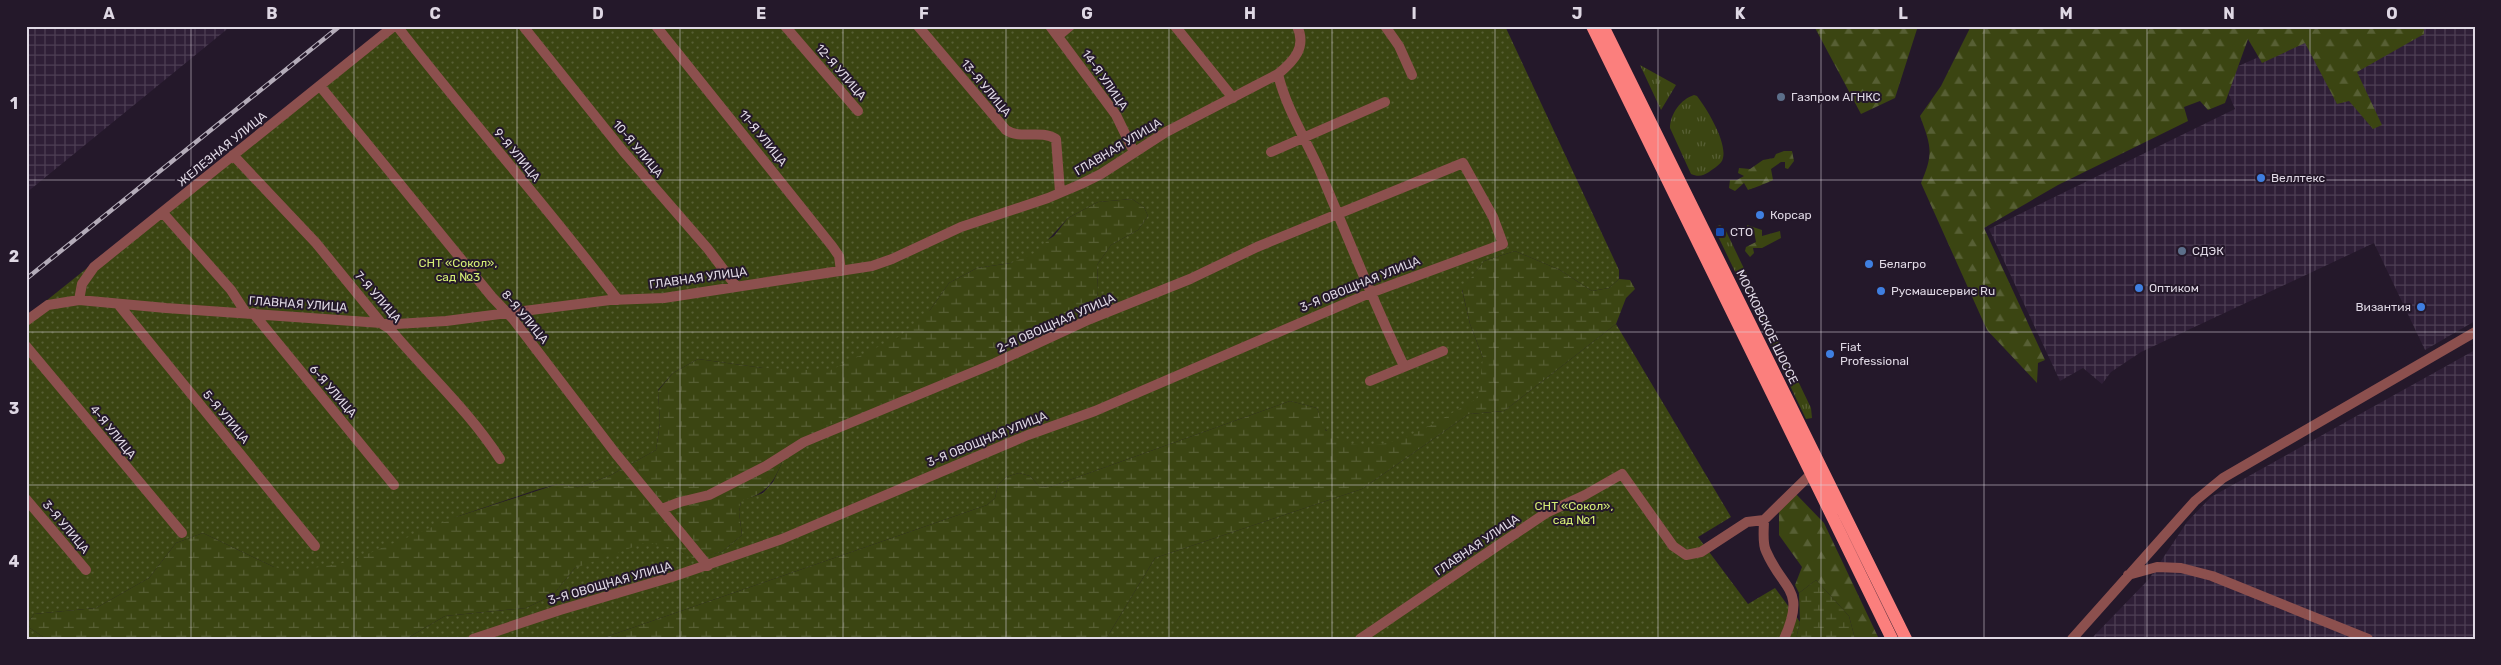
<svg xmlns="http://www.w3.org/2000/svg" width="2501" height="665" viewBox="0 0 2501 665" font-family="Rubik,sans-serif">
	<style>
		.industrial { fill: url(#industrial-grid) }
		.grass { fill: url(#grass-tufts) }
		.forest { fill: url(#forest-firs) }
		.wetland { fill: url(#wetland-marsh) }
		.garden { fill: url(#garden-dots) }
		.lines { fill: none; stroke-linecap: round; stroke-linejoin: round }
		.minor { stroke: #8c504e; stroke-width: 10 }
		.major { stroke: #fb7f7d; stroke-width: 12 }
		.rail-casing { stroke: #b4acb9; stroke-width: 4.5 }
		.rail { stroke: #24182a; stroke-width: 2.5; stroke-dasharray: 8; stroke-linecap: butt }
		.grid { fill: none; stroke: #dfd8e4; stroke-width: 1; stroke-opacity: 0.55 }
		.service-dot { fill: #5c6f8a; stroke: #24182a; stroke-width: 2 }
		.shop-dot { fill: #3f7fe0; stroke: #24182a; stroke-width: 2 }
		.transit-dot { fill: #1a4fb4; stroke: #24182a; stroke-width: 2 }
		.labels { text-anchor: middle; stroke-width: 4; stroke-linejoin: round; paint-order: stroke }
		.street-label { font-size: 12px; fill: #dfd8e4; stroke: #24182a }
		.poi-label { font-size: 12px; fill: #dfd8e4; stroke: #24182a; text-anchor: start }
		.park-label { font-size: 12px; fill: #d5ee75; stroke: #24182a }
		.neatline { fill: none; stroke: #dfd8e4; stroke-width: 2 }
		.grid-label { font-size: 16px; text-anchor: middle; font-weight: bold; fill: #dfd8e4 }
	</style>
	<defs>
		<pattern id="industrial-grid" width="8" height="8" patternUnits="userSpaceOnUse" patternTransform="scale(1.25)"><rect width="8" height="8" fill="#2f1f37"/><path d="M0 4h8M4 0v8" fill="none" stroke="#4d3f54"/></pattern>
		<pattern id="grass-tufts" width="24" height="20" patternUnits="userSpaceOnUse" patternTransform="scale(1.25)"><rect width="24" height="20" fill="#3b4512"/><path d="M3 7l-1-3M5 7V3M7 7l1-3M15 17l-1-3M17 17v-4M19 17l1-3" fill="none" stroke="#575f34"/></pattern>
		<pattern id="forest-firs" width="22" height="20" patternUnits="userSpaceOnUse" patternTransform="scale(1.25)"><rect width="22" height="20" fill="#3b4512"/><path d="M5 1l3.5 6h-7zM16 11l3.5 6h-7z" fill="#575f34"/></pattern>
		<pattern id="wetland-marsh" width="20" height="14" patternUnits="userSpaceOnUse" patternTransform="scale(1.25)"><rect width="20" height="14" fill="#3b4512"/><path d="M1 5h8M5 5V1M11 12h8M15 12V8" fill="none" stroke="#575f34"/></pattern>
		<pattern id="garden-dots" width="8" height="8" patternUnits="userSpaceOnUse" patternTransform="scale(1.25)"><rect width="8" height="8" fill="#3b4512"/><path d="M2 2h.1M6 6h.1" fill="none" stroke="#575f34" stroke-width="1.8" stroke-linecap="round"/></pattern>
	</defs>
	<rect width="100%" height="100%" fill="#24182a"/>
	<path class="industrial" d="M 26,26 L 231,26 L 26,193 Z
		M 2330,26 L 2475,26 L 2475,321 L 2425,350 L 2374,243 L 2141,352 L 2111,372 L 2102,384 L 2083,368 L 2060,381 L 1989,229 L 2235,109 L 2220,74 Z
		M 2475,350 L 2475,639 L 2091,639 L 2149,579 L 2187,522 L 2211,497 Z"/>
	<path class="grass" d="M 1640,65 L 1676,85 L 1661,110 Z
		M 1694,95 L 1697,96 C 1707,109 1727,142 1723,158 C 1722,164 1714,168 1709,172 C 1703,176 1698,177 1691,174 L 1670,128 C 1670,114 1681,99 1694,95 Z
		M 1720,225 L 1725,229 L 1811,408 L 1812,418 L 1806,419 L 1715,230 L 1715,227 Z"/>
	<path class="forest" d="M 1814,26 L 1918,26 L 1895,98 L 1861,114 Z
		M 1971,26 L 2424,26 L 2424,34 L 2357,72 L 2382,125 L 2373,129 L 2349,101 L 2337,104 L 2305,43 L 2262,63 L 2248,39 L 2225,103 L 2208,110 L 2200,101 L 2184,107 L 2188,121 L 2058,185 L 1984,228 L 2045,360 L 2038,363 L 2037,383 L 1987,330 L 1921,183 C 1934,153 1931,146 1920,116 L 1941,86 Z
		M 1784,151 L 1792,151 L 1794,161 L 1788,169 L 1785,168 L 1785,162 L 1781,162 L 1771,169 L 1773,180 C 1770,182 1751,189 1748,190 L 1744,183 L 1735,191 L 1729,188 L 1730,180 L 1737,180 L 1744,176 L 1738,173 L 1739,168 L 1750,169 L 1763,160 L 1774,158 L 1776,154 Z
		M 1747,225 L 1762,230 L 1762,236 L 1780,231 L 1781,238 L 1762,248 L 1753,248 L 1754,253 L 1750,257 L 1745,251 L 1746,247 L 1756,242 L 1754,231 L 1747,232 Z
		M 1795,493 L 1824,523 L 1879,639 L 1855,639 L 1849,616 L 1816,580 L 1799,593 L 1795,585 L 1802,567 L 1779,535 L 1779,508 Z"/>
	<path class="wetland" d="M 1132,199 L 1144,207 L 1148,216 L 1138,230 L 1111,245 L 1097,265 L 1098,291 L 1095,305 L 1056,336 L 785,456 C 772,484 771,490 741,502 L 739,512 L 742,535 L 722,552 L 693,559 L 675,549 L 575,568 L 553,595 L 526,608 L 445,616 L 406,639 L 46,639 L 30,628 L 28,623 L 34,614 L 96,608 L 149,578 L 176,543 L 203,533 L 274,567 L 459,516 L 558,484 L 581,487 L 611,475 L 656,450 L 660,423 L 658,391 L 673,373 L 698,359 L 763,368 L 930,310 L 949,283 L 977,268 L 1011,263 L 1054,236 L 1068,218 L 1098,202 Z
		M 1515,251 L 1560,270 L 1592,291 L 1609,288 L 1619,279 L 1630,280 L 1635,289 L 1626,298 L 1616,324 L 1504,411 L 1469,414 L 1362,489 L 1155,558 L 1106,639 L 600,639 L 987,505 L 995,498 L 998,485 L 1006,477 L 1019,473 L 1030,476 L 1039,486 L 1050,487 L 1290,401 L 1317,408 L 1326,431 L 1483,358 L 1470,324 L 1462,289 L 1484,261 Z
		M 1816,580 L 1849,616 L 1855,639 L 1796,639 L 1800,622 L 1799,593 Z"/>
	<path class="garden" d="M 389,26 L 1505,26 L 1619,270 L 1619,279 L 1609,288 L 1592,291 L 1560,270 L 1515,251 L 1484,261 L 1462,290 L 1470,324 L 1483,358 L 1478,398 C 1436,421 1373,469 1328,432 C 1322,428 1320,415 1317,408 L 1290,401 L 1050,487 L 1039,486 L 1030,476 L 1019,473 L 1006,477 L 998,485 L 995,498 L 987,505 L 600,639 L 406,639 L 445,616 L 526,608 L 553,595 L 575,568 L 647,542 L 675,549 L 693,558 L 722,552 L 742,535 L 739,512 L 741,501 L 763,493 L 773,482 L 785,456 L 801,436 L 1056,336 L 1095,305 L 1098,291 L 1097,265 L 1111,245 L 1138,230 L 1148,216 L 1144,207 L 1132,199 L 1098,202 L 1068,218 L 1037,252 L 1011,263 L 977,268 L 949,283 L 930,310 L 900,336 L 829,371 L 763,368 L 698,359 L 673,373 L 658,390 L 660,423 L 656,450 L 611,475 L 581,487 L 558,484 L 536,490 L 459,516 L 348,562 L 296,571 L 274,567 L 203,533 L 176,543 L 149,578 L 96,608 L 34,614 L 28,623 L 30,628 L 46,639 L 26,639 L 26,317 Z
		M 1616,324 L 1731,517 L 1698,537 L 1748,604 L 1775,588 L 1800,622 L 1796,639 L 1106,639 L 1155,558 L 1362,489 L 1469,414 L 1504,411 Z"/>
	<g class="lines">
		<path class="minor" d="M 397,26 C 469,119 547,206 618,300
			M 523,26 L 623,151 L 708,249 L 736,286
			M 656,26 L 832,246 L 839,256 L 841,271
			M 785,26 L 858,111
			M 918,26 L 1006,130 C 1021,140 1040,129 1056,139 L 1060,192
			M 1050,26 L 1116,115 L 1134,152
			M 1175,26 L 1233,98
			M 1385,26 L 1399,46 L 1412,75
			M 1058,36 L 1070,26
			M 1278,74 C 1286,108 1305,138 1319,169 C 1347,235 1373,302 1404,366
			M 320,86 L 492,297 L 513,319 L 616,454 L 708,566
			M 1271,152 L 1385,102
			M 233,155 L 316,243 L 382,324 L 390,329 C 427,373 469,411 500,459
			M 163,213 L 231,290 L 246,313
			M 79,300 L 82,284 L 94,267 L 394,26
			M 118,304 L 315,546
			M 253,313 L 394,485
			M 26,321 L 48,305 L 79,300 L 166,308 L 396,324 L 446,321 L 610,300 L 664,298 L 872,266 L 892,259 L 961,227 L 1048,198 L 1081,184 L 1101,174 L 1166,132 L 1278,74 C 1294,61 1307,47 1297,26
			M 26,346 L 182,533
			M 1370,381 L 1443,351
			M 26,499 L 86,570
			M 1764,520 C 1764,529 1762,543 1766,551 C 1783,591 1807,588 1784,639
			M 2128,575 L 2157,567 L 2181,568 L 2212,576 L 2368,639
			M 473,639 L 560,610 L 672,577 L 782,539 L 1028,435 L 1095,411 L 1370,293 L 1503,244 L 1493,217 L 1463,163 L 1257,247 L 1190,279 L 1090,319 L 995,363 L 804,442 L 766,466 L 709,495 L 680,502 L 662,509
			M 1360,639 L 1546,513 L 1585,495 L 1622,474 L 1673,546 L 1686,555 L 1701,552 L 1747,522 L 1764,520 L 1811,474
			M 2072,639 L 2195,501 L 2223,478 L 2475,332"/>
		<path class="major" d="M 1592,26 L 1892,639
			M 1603,26 L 1906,639"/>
		<g class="rail-casing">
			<path id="rail" d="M 26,279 L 340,26"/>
		</g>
		<use href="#rail" class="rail"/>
	</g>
	<path class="grid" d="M 191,26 L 191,639M 354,26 L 354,639M 517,26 L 517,639M 680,26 L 680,639M 843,26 L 843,639M 1006,26 L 1006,639M 1169,26 L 1169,639M 1332,26 L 1332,639M 1495,26 L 1495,639M 1658,26 L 1658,639M 1821,26 L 1821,639M 1984,26 L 1984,639M 2147,26 L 2147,639M 2310,26 L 2310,639M 26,180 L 2475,180M 26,332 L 2475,332M 26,485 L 2475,485"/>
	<g class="service-dot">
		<circle cx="1781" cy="97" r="5"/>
		<circle cx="2182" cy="251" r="5"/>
	</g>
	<g class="shop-dot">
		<circle cx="2261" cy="178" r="5"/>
		<circle cx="1760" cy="215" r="5"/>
		<circle cx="1869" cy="264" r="5"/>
		<circle cx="2139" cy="288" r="5"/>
		<circle cx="1881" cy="291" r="5"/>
		<circle cx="2421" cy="307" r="5"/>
		<circle cx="1830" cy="354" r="5"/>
	</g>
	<rect class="transit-dot" x="1715" y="227" width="10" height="10" rx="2.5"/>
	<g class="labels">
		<g class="street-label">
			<text transform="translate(841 72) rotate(49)" y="4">12-Я УЛИЦА</text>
			<text transform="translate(1105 80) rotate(55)" y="4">14-Я УЛИЦА</text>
			<text transform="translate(986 88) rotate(50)" y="4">13-Я УЛИЦА</text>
			<text transform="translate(763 138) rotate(51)" y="4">11-Я УЛИЦА</text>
			<text transform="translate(1118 147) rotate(-31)" y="4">ГЛАВНАЯ УЛИЦА</text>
			<text transform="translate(222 149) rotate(-39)" y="4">ЖЕЛЕЗНАЯ УЛИЦА</text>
			<text transform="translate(638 149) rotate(50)" y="4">10-Я УЛИЦА</text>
			<text transform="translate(517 155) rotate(50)" y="4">9-Я УЛИЦА</text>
			<text transform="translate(698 278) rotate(-8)" y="4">ГЛАВНАЯ УЛИЦА</text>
			<text transform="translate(1360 284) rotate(-22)" y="4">3-Я ОВОЩНАЯ УЛИЦА</text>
			<text transform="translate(378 297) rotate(49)" y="4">7-Я УЛИЦА</text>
			<text transform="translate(298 304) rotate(4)" y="4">ГЛАВНАЯ УЛИЦА</text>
			<text transform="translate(525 317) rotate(50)" y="4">8-Я УЛИЦА</text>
			<text transform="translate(1056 323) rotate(-24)" y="4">2-Я ОВОЩНАЯ УЛИЦА</text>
			<text transform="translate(1767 327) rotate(64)" y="4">МОСКОВСКОЕ ШОССЕ</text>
			<text transform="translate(333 391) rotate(49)" y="4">6-Я УЛИЦА</text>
			<text transform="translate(226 417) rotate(50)" y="4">5-Я УЛИЦА</text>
			<text transform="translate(113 432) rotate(51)" y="4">4-Я УЛИЦА</text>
			<text transform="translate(987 439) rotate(-22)" y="4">3-Я ОВОЩНАЯ УЛИЦА</text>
			<text transform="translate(66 527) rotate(50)" y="4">3-Я УЛИЦА</text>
			<text transform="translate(1477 545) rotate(-34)" y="4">ГЛАВНАЯ УЛИЦА</text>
			<text transform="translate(610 583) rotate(-16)" y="4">3-Я ОВОЩНАЯ УЛИЦА</text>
		</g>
		<g class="poi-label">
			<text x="1791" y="101">Газпром АГНКС</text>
			<text x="2271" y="182">Веллтекс</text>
			<text x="1770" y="219">Корсар</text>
			<text x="1730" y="236">СТО</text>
			<text x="2192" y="255">СДЭК</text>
			<text x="1879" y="268">Белагро</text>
			<text x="2149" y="292">Оптиком</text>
			<text x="1891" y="295">Русмашсервис Ru</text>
			<text x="2411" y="311" text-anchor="end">Византия</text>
			<text x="1840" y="351">Fiat<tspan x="1840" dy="14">Professional</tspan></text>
		</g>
		<g class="park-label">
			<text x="458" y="267">СНТ «Сокол»,<tspan x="458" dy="14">сад №3</tspan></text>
			<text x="1574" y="510">СНТ «Сокол»,<tspan x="1574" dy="14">сад №1</tspan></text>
		</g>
	</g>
	<rect width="2501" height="665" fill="none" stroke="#24182a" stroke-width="55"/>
	<rect x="28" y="28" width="2446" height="610" class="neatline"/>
	<g class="grid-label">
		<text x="109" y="19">A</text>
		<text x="272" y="19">B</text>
		<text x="435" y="19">C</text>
		<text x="598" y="19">D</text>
		<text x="761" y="19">E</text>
		<text x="924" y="19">F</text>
		<text x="1087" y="19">G</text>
		<text x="1250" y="19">H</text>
		<text x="1414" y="19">I</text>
		<text x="1577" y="19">J</text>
		<text x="1740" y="19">K</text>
		<text x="1903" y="19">L</text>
		<text x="2066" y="19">M</text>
		<text x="2229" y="19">N</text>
		<text x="2392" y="19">O</text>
		<text x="14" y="109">1</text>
		<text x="14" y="262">2</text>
		<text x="14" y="414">3</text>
		<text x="14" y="567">4</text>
	</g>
</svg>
